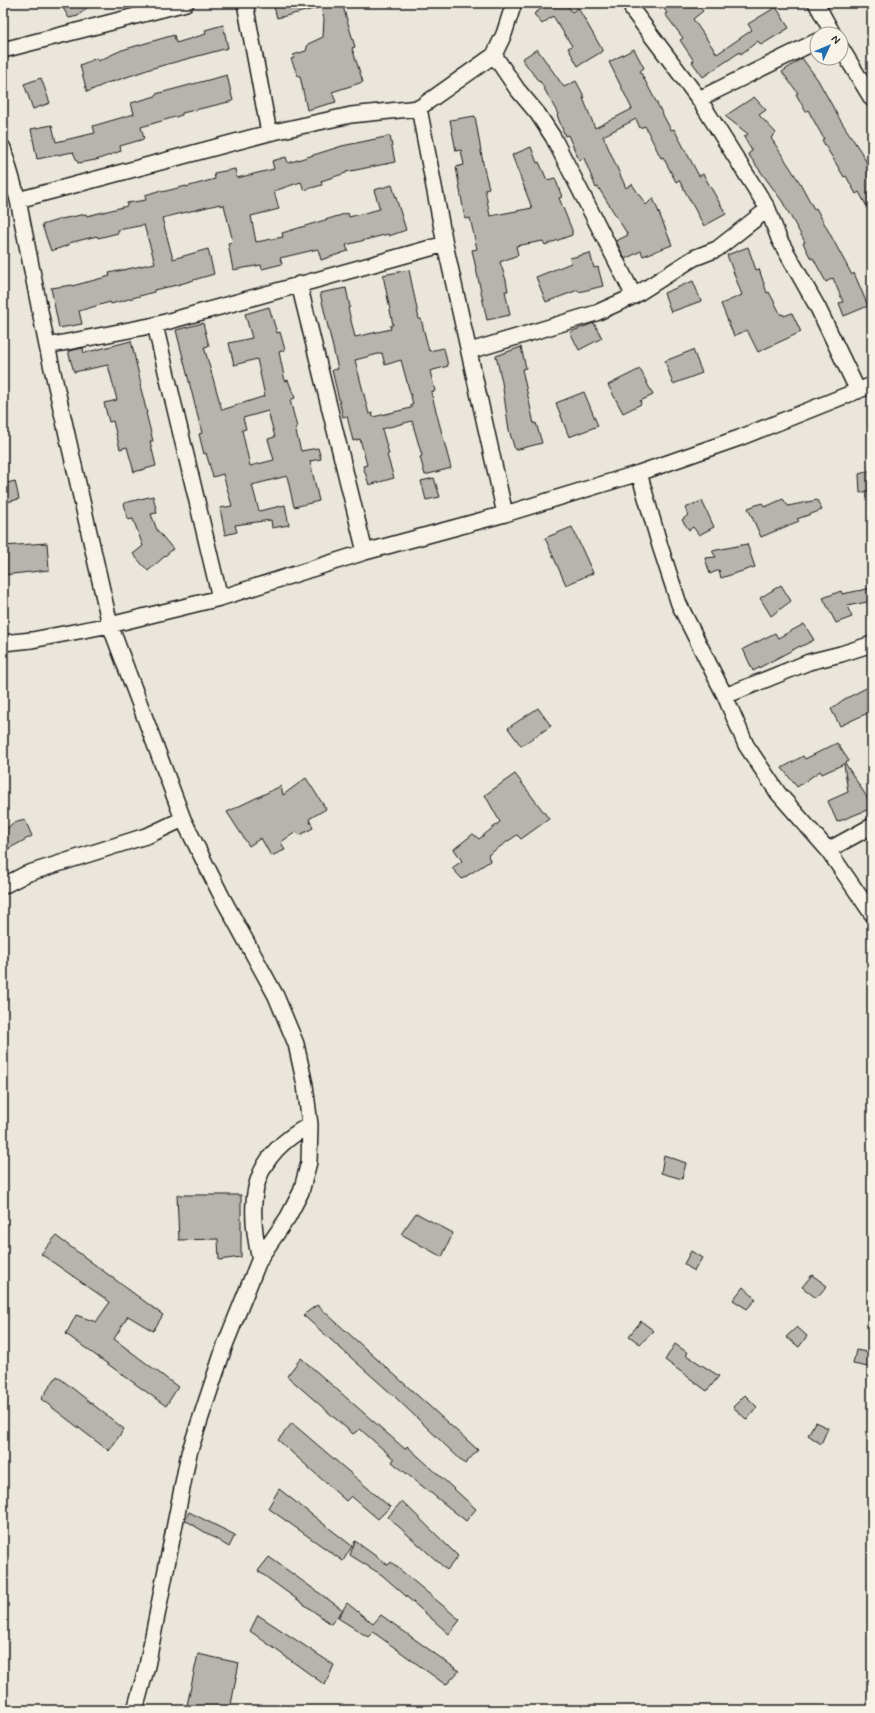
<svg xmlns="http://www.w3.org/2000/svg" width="875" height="1713" viewBox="0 0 875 1713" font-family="Mynerve,sans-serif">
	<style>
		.building { fill: #b6b4ac; stroke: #1c1c1c; fill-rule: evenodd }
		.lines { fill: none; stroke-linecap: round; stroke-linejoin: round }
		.street-casing { stroke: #1c1c1c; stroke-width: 18 }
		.street { stroke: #f7f3e8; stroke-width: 15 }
	</style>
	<rect width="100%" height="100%" fill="#eae6dc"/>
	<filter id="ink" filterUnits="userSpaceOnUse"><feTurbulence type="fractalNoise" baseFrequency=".025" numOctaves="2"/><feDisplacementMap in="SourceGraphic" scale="8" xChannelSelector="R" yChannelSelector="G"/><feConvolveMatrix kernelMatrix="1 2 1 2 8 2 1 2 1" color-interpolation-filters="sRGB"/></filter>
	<g filter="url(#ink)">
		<path class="building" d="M 60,3 L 92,3 L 78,16 L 69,18 Z
			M 273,3 L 317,3 L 318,8 L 277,18 Z
			M 320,3 L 342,3 L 355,47 L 352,48 L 363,82 L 332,92 L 336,102 L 307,110 L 300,76 L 298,76 L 291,59 L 294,58 L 293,55 L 306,51 L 308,44 L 323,37 L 324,19 Z
			M 545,3 L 572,3 L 568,6 L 572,12 L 578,8 L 603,51 L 578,66 L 568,48 L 572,46 L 553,16 L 542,24 L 534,14 L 546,5 Z
			M 660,3 L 696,3 L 703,11 L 693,19 L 717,54 L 752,30 L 748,24 L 776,7 L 789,28 L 761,45 L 758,41 L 741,54 L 740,52 L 703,77 L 692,62 L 694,61 L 680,40 L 683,38 L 665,14 L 667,13 Z
			M 223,25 L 228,48 L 153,68 L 112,82 L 112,81 L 87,92 L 80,65 L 97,58 L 98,61 L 122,50 L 174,35 L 176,43 L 206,34 L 205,30 Z
			M 537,49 L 564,87 L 576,81 L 585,98 L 583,98 L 595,128 L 632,109 L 609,62 L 634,49 L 644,68 L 640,71 L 671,130 L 674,129 L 699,176 L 703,174 L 726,214 L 704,226 L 679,180 L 676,182 L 663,157 L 661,158 L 645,126 L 640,128 L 636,119 L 603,136 L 626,188 L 632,184 L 646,205 L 653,198 L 672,245 L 643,256 L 641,251 L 625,259 L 616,241 L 628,235 L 598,187 L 596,188 L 584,158 L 579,160 L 568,135 L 565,136 L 557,115 L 558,114 L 540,81 L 539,82 L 522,59 Z
			M 802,58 L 818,80 L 839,118 L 861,152 L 872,173 L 872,216 L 859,192 L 856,194 L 846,176 L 844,177 L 822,140 L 824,139 L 808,110 L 806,112 L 796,94 L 798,93 L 782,72 Z
			M 227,75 L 233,101 L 182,113 L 182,115 L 141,127 L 144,139 L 120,146 L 121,151 L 96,160 L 78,163 L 73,152 L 37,159 L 31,129 L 52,125 L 56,142 L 95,133 L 93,126 L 134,114 L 131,103 L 156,96 L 156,94 Z
			M 41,78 L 50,103 L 33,109 L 24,84 Z
			M 754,97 L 766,110 L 759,115 L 776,133 L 771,138 L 800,183 L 814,209 L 816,208 L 852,275 L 854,273 L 868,306 L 844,316 L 839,303 L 843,302 L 833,278 L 826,282 L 813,258 L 811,259 L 803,243 L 805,242 L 782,201 L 748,154 L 752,151 L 744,137 L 748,134 L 725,116 Z
			M 475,116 L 484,169 L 489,188 L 485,189 L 490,216 L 532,208 L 512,155 L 531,147 L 537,163 L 539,162 L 547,180 L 555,178 L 562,197 L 559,198 L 572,230 L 572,235 L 545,245 L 543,241 L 516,246 L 518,255 L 500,262 L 506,280 L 508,291 L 505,291 L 510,315 L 487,320 L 472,250 L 477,249 L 470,218 L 465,219 L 456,167 L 464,165 L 461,150 L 456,151 L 450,120 Z
			M 390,136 L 395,162 L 346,172 L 346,173 L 321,181 L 322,185 L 304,190 L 301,182 L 274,191 L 279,209 L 251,216 L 256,242 L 283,237 L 282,233 L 348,213 L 349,217 L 380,209 L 374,190 L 392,185 L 406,230 L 389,236 L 388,234 L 346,245 L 348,251 L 321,260 L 318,249 L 280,258 L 282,264 L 262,269 L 261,265 L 233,270 L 228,243 L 233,242 L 224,205 L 220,206 L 220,204 L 162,218 L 173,259 L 208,249 L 214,274 L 177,285 L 154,290 L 154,292 L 111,304 L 110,302 L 79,311 L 82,324 L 59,328 L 51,288 L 72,285 L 72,286 L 110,276 L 109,273 L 155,263 L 144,225 L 118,230 L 118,233 L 98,238 L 97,236 L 69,243 L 69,245 L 51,251 L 42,225 L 61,219 L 86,214 L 87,216 L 127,206 L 127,203 L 146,200 L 145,195 L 161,190 L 162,192 L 186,186 L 186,187 L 215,179 L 214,173 L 235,169 L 237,178 L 274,169 L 272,161 L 286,157 L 288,163 L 342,146 Z
			M 748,247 L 756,270 L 759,269 L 767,293 L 769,292 L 781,315 L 783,314 L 784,316 L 792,313 L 801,332 L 758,352 L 747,330 L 734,336 L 721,304 L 742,295 L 727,255 Z
			M 590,253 L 594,268 L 598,267 L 603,286 L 579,292 L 578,290 L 546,302 L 536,277 L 571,263 L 570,258 Z
			M 409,270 L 419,319 L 421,319 L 429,351 L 444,348 L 448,366 L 430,371 L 435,391 L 431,392 L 451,468 L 425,475 L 420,457 L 422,456 L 412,421 L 382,429 L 389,454 L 387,455 L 394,478 L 369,485 L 363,466 L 367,465 L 360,439 L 353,441 L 347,416 L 343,417 L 332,370 L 338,369 L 320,293 L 346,288 L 350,307 L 348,308 L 355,337 L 391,329 L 390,326 L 393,325 L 383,275 ZM 382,353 L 385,365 L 401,360 L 413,404 L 411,405 L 411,408 L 373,417 L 372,413 L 369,414 L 355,360 Z
			M 693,281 L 701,301 L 671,312 L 664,293 Z
			M 269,307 L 277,333 L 280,332 L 285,350 L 279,352 L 285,381 L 288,380 L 295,398 L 290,400 L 297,427 L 295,428 L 301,451 L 318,448 L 321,459 L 310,461 L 319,501 L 294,507 L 287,476 L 252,485 L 259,511 L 285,505 L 289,525 L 272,528 L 271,520 L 235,525 L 237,532 L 225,535 L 220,508 L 232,506 L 223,474 L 213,477 L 206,453 L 204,454 L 199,434 L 202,433 L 176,330 L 203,323 L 209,346 L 204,347 L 222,410 L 265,396 L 257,359 L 234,365 L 229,343 L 252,338 L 245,314 ZM 268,411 L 275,437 L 268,439 L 274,460 L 250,466 L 242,430 L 246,429 L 243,418 Z
			M 594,323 L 602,338 L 579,350 L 570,332 Z
			M 131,341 L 141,384 L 140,385 L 147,413 L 146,413 L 153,441 L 150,441 L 156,466 L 134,472 L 127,447 L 120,449 L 113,421 L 109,422 L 104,403 L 117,400 L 108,365 L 74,372 L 68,351 L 83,348 L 84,353 Z
			M 521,347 L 526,368 L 522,369 L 534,424 L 536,423 L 542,443 L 515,450 L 509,430 L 502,382 L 496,356 Z
			M 693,350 L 702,373 L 673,384 L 665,361 Z
			M 640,369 L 653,395 L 640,401 L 641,404 L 623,413 L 608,385 Z
			M 584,392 L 598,426 L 569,437 L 556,403 Z
			M 872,470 L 872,490 L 860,493 L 859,474 Z
			M 434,478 L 440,497 L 426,500 L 421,481 Z
			M 15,481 L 19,499 L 3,503 L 3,484 Z
			M 153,496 L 157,513 L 151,514 L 157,530 L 173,549 L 148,571 L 133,554 L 143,546 L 133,519 L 128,520 L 124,503 Z
			M 783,499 L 788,506 L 817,500 L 822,510 L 797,519 L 799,521 L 761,537 L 748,508 L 762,503 L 765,507 Z
			M 702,501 L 714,527 L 699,535 L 693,527 L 689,530 L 682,520 L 688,515 L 685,508 Z
			M 572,527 L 593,573 L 566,585 L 545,538 Z
			M 47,543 L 49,570 L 3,575 L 3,546 Z
			M 747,544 L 755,567 L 721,578 L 719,570 L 710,574 L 705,558 L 716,557 L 712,551 Z
			M 781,585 L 791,601 L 771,616 L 760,598 Z
			M 872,588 L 872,601 L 847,606 L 852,617 L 836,623 L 823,598 L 841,591 L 842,594 Z
			M 804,624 L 814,640 L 800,647 L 800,646 L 753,671 L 743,649 L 775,633 L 778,638 Z
			M 872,685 L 872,711 L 840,726 L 831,709 L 843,700 Z
			M 538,708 L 551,726 L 521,746 L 508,728 Z
			M 837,743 L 849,761 L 845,763 L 872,805 L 872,808 L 837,822 L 828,801 L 848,792 L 844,764 L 822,774 L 820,771 L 797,787 L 782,768 L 803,756 L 805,759 Z
			M 515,774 L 549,819 L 521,839 L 517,835 L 488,855 L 490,861 L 462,879 L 452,868 L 462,861 L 454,849 L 473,834 L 479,839 L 500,822 L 485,795 Z
			M 306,778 L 326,809 L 309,819 L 313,828 L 300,835 L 296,832 L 281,842 L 285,850 L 271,856 L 261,838 L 249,846 L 227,812 L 281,786 L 283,795 Z
			M 25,820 L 32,836 L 8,849 L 3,841 L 3,832 L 13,823 Z
			M 664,1155 L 686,1163 L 682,1179 L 661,1173 Z
			M 177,1195 L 241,1195 L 241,1257 L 219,1260 L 218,1239 L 179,1240 Z
			M 416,1213 L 453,1233 L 442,1257 L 401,1234 Z
			M 56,1236 L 163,1315 L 153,1331 L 128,1316 L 114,1339 L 178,1387 L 166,1406 L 66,1334 L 76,1315 L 96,1322 L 110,1302 L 41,1254 Z
			M 691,1251 L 702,1258 L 694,1271 L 684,1264 Z
			M 812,1275 L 827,1286 L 816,1298 L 802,1287 Z
			M 743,1287 L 756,1299 L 747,1309 L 733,1300 Z
			M 317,1305 L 478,1450 L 465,1464 L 394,1396 L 303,1315 Z
			M 641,1321 L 654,1331 L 640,1344 L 629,1336 Z
			M 797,1327 L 807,1336 L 799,1347 L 786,1337 Z
			M 675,1344 L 688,1353 L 686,1355 L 719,1376 L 707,1391 L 665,1360 Z
			M 856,1350 L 872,1353 L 868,1367 L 853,1364 Z
			M 301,1358 L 405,1449 L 407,1446 L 476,1509 L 466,1521 L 392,1462 L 394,1459 L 360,1429 L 353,1434 L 287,1376 Z
			M 57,1376 L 124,1429 L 109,1451 L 41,1399 Z
			M 745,1395 L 757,1407 L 747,1420 L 733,1407 Z
			M 815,1422 L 828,1428 L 821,1444 L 808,1435 Z
			M 292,1423 L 390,1507 L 378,1519 L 351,1496 L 346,1501 L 278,1440 Z
			M 279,1489 L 352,1546 L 343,1561 L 268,1508 Z
			M 402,1501 L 458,1556 L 447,1570 L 388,1517 Z
			M 189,1512 L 235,1535 L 229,1547 L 185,1520 Z
			M 355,1541 L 388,1565 L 391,1562 L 460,1620 L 449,1634 L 382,1575 L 350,1555 Z
			M 269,1557 L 343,1610 L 331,1624 L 258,1571 Z
			M 347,1603 L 373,1624 L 381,1615 L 459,1671 L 446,1685 L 373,1632 L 368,1637 L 338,1618 Z
			M 258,1615 L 334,1665 L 325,1685 L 250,1631 Z
			M 198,1654 L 239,1663 L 230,1710 L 186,1710 Z"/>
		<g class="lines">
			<g class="street-casing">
				<path id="street" d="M 245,3 L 269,133
					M 631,3 L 633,11 L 699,99 L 817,41
					M 816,3 L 833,34
					M 841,48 L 872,99
					M 3,50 L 186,3
					M 494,55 L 517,89 L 538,114 L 553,137 L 634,296
					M 699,99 L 768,209 L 779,239 L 818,308 L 858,391
					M 419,108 L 445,244 L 505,514
					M 3,148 L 18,200 L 47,346 L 110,625 L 183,819 L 222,897 L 276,996 L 296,1044 L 305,1085 L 310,1125 L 309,1162 L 301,1192 L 288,1217 L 260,1258 L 225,1345 L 189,1453 L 147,1666 L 135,1710
					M 18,200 L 269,133 L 351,115 L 419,108 L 494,55 L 504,34 L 514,3
					M 299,284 L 365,552
					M 155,325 L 220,598
					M 47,346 L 155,325 L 445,244
					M 470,351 L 596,313 L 634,296 L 694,258 L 717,249 L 768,209
					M 639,473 L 660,546 L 679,604 L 725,696 L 746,745 L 778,793 L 828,850 L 872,914
					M 3,643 L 32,640 L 110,625 L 220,598 L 365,552 L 505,514 L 639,473 L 739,438 L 872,385
					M 725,696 L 809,662 L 841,654 L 872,644
					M 828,850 L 872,826
					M 3,886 L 26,874 L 149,835 L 183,819
					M 260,1260 C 246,1200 251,1156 310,1125"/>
			</g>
			<use href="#street" class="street"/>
		</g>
	</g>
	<rect width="875" height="1713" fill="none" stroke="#f7f3e8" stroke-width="16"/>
	<rect x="8" y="8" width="859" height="1697" fill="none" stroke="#1c1c1c" stroke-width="1.5" filter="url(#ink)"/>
	<g transform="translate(829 46) rotate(46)"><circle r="19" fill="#f7f3e8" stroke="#9f9d96"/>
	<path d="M0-3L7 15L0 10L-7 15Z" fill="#1f6fb2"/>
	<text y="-6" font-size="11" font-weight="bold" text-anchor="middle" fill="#1c1c1c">N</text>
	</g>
</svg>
